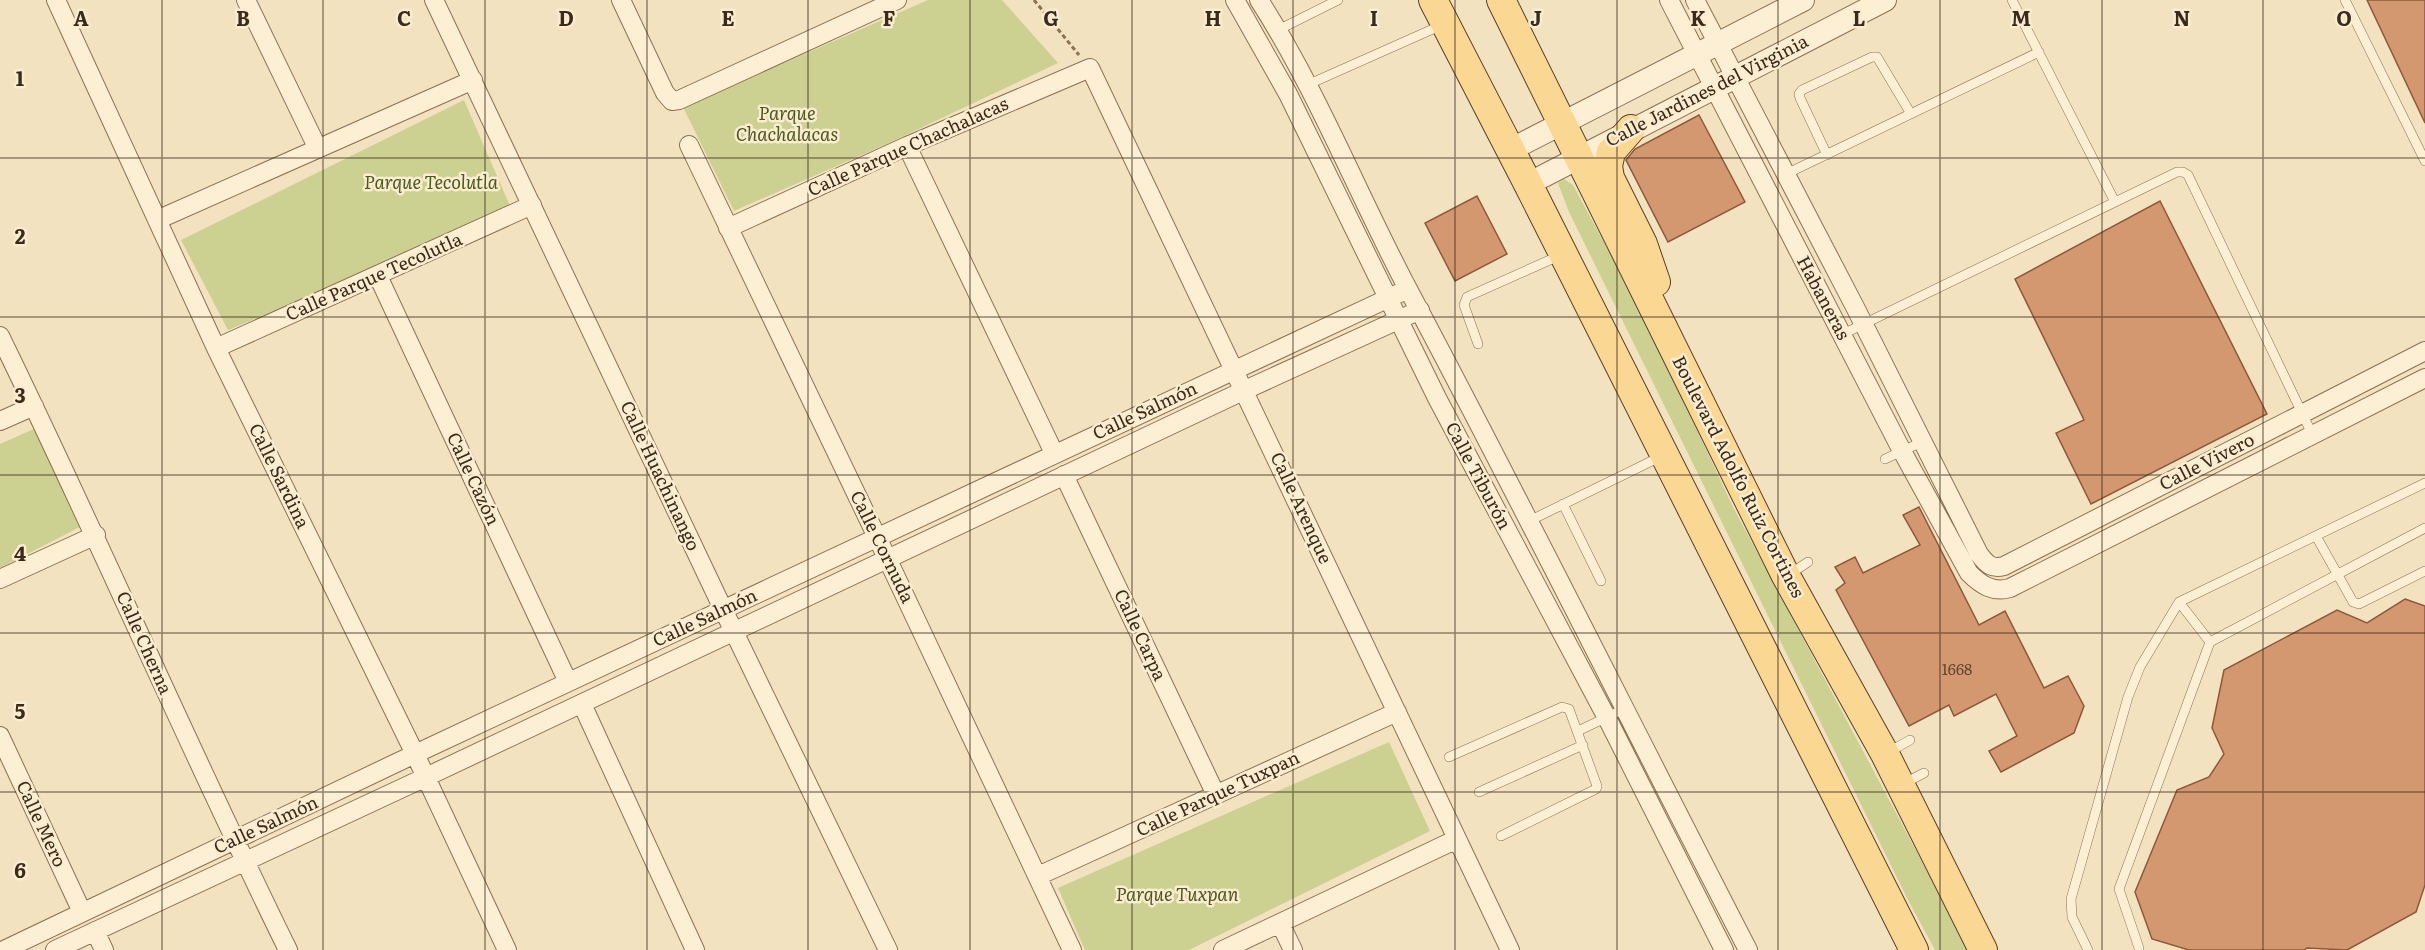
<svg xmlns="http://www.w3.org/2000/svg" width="2425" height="950" viewBox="0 0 2425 950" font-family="Literata,serif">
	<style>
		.green { fill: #ccd192 }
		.building { fill: #d49871; stroke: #8f5838; stroke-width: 1.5 }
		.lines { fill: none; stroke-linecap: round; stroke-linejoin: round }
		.service-casing { stroke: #8d7155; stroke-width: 10 }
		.minor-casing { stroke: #8d7155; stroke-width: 20 }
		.tertiary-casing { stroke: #8d7155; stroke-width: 24 }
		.primary-casing { stroke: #5a3f2a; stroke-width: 30 }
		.path { stroke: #8d7155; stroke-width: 3; stroke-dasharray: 4.5 3; stroke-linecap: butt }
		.service { stroke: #fcefd3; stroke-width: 9 }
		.minor { stroke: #fcefd3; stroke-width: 18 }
		.tertiary { stroke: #fcefd3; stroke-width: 22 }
		.primary { stroke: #fad792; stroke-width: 28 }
		.grid { fill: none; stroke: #3b2a1b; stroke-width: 1.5; stroke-opacity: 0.55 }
		.labels { text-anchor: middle; stroke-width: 5; stroke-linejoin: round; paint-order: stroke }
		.number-label { font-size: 15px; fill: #614630 }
		.street-label { font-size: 18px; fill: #3b2a1b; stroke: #f9eccf }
		.park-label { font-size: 18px; font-style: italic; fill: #4c5920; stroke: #f9eccf }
		.grid-label { font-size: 20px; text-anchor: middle; font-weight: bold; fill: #3b2a1b; stroke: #f9eccf; stroke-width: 5; stroke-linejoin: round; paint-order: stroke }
	</style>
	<rect width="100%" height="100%" fill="#f2e2bf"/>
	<path class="green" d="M 928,0 L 1002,0 L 1058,63 L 887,144 L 734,211 L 683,107 Z
		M 464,100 L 513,213 L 228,330 L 181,240 Z
		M 1564,179 L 1573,185 L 1644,317 L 1733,507 L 1969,950 L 1935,950 L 1907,898 L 1569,212 L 1558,183 Z
		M 36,428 L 80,527 L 0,568 L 0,444 Z
		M 1389,742 L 1430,831 L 1189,950 L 1085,950 L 1058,888 Z"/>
	<path class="building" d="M 2367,0 L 2425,0 L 2425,123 Z
		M 1699,115 L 1745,202 L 1668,242 L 1626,160 L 1635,149 Z
		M 1477,196 L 1507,254 L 1455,281 L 1425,223 Z
		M 2160,201 L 2267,414 L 2091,504 L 2056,433 L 2084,420 L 2015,279 Z
		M 1919,507 L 1979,625 L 2005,611 L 2044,688 L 2068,676 L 2084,706 L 2074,733 L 2001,772 L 1989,751 L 2017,736 L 1996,694 L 1954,716 L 1949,705 L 1909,726 L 1836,590 L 1845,583 L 1835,567 L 1855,557 L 1863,573 L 1920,545 L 1903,515 Z
		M 2405,599 L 2425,606 L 2425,885 L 2416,912 L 2347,950 L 2307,948 L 2304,950 L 2189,950 L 2152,939 L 2135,892 L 2177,790 L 2209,777 L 2224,754 L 2212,728 L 2224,670 L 2337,610 L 2367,623 Z"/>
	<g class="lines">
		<g class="service-casing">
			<path id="service" d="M 2012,0 L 2115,202
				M 2345,0 L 2425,161
				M 1278,30 L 1338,0
				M 1307,85 L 1442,25
				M 1827,155 L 1800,98 L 1799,94 L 1802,90 L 1872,57 L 1877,57 L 1911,114
				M 1786,174 L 2039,52
				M 1843,334 L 2177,172 L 2183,172 L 2188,175 L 2312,434
				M 1478,344 L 1464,305 L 1467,297 L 1561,255
				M 1885,459 L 1924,441
				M 1563,504 L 1601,581
				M 1529,521 L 1662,456
				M 2316,536 L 2353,602 L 2359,604 L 2425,571
				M 1790,574 L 1808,562
				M 2179,602 L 2210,642
				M 1578,731 L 1624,709
				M 1887,753 L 1910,740
				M 1449,757 L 1562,707 L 1569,709 L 1597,786 L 1596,789 L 1501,836
				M 1903,784 L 1924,773
				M 1479,792 L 1583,745
				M 2139,948 L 2119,889 L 2210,642 L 2425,528
				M 2088,950 L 2072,917 L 2071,899 L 2128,697 L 2140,667 L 2179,602 L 2425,483"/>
		</g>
		<g class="minor-casing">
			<path id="minor" d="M 56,0 L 216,348 L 415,754 L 507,950
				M 246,0 L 318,149
				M 434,0 L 723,609 L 888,950
				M 621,0 L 665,93 L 672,101 L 679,100 L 897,0
				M 1235,0 L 1288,94 L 1437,398 L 1607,718 L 1724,950
				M 1259,0 C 1318,92 1358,195 1409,291 C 1525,509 1635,731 1748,950
				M 1669,0 L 1902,451 L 1969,573 C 1981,585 1993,593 2010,588 L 2425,378
				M 1695,0 L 1855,307 L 1979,554 C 1987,565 1992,569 2004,566 L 2425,351
				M 689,145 L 887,558 L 1072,950
				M 907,146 L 1054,453
				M 157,220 L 473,80
				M 728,228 L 907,146 L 1090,68 L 1510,950
				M 378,276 L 568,682
				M 0,336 C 99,539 188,747 288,950
				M 216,348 L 532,205
				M 0,421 L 34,406
				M 1064,475 L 1216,795
				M 0,579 L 96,535
				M 582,704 L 695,950
				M 0,736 L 82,912
				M 1038,876 L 1397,712
				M 1280,923 L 1293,950
				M 95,931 L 104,950
				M 4,950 L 415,754 L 1408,289
				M 55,950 L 426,777 L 1245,390 L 1420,310
				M 1223,950 L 1457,839"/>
		</g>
		<g class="tertiary-casing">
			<path id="tertiary" d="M 1510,150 L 1803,0
				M 1528,184 L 1885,0"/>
		</g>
		<g class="primary-casing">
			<path id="primary" d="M 1433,0 L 1528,184 L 1914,950
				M 1501,0 L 1786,576 L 1885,754 L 1983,950
				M 1631,129 L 1611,152 L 1608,166 L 1610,178 L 1643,244 L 1656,282"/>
		</g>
		<path class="path" d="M 1034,0 L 1079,55"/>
		<use href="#service" class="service"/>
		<use href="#minor" class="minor"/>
		<use href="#tertiary" class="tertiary"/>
		<use href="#primary" class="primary"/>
	</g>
	<path class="grid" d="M 162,0 L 162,950M 323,0 L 323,950M 485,0 L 485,950M 647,0 L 647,950M 808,0 L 808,950M 970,0 L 970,950M 1132,0 L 1132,950M 1293,0 L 1293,950M 1455,0 L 1455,950M 1617,0 L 1617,950M 1778,0 L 1778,950M 1940,0 L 1940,950M 2102,0 L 2102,950M 2263,0 L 2263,950M 0,158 L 2425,158M 0,317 L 2425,317M 0,475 L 2425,475M 0,633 L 2425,633M 0,792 L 2425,792"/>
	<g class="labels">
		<g class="number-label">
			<text x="1957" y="675">1668</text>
		</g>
		<g class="street-label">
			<text transform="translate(1707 91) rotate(-27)" y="6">Calle Jardines del Virginia</text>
			<text transform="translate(908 147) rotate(-24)" y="6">Calle Parque Chachalacas</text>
			<text transform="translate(374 277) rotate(-24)" y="6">Calle Parque Tecolutla</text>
			<text transform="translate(1823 298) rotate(62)" y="6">Habaneras</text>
			<text transform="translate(1145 411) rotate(-25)" y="6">Calle Salmón</text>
			<text transform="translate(2207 462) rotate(-27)" y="6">Calle Vivero</text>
			<text transform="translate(279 476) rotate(64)" y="6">Calle Sardina</text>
			<text transform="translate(660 476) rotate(65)" y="6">Calle Huachinango</text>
			<text transform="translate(1478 476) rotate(62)" y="6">Calle Tiburón</text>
			<text transform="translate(1738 477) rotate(63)" y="6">Boulevard Adolfo Ruiz Cortines</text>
			<text transform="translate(473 479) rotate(65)" y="6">Calle Cazón</text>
			<text transform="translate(1301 508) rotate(65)" y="6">Calle Arenque</text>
			<text transform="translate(882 547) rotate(64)" y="6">Calle Cornuda</text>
			<text transform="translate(705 618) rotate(-25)" y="6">Calle Salmón</text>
			<text transform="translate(1140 635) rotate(65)" y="6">Calle Carpa</text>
			<text transform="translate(144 643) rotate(66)" y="6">Calle Cherna</text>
			<text transform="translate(1218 794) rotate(-25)" y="6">Calle Parque Tuxpan</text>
			<text transform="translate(41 824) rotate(65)" y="6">Calle Mero</text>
			<text transform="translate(266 825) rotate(-25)" y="6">Calle Salmón</text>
		</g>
		<g class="park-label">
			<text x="787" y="120">Parque<tspan x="787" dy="21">Chachalacas</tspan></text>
			<text x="431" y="189">Parque Tecolutla</text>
			<text x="1177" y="901">Parque Tuxpan</text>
		</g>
	</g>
	<g class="grid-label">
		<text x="81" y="26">A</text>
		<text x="243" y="26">B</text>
		<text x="404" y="26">C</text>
		<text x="566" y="26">D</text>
		<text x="728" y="26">E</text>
		<text x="889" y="26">F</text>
		<text x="1051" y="26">G</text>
		<text x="1213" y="26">H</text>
		<text x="1374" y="26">I</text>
		<text x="1536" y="26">J</text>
		<text x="1698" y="26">K</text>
		<text x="1859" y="26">L</text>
		<text x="2021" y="26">M</text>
		<text x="2182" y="26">N</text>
		<text x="2344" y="26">O</text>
		<text x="20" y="86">1</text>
		<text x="20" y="244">2</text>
		<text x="20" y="403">3</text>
		<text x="20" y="561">4</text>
		<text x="20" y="719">5</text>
		<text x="20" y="878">6</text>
	</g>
</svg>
